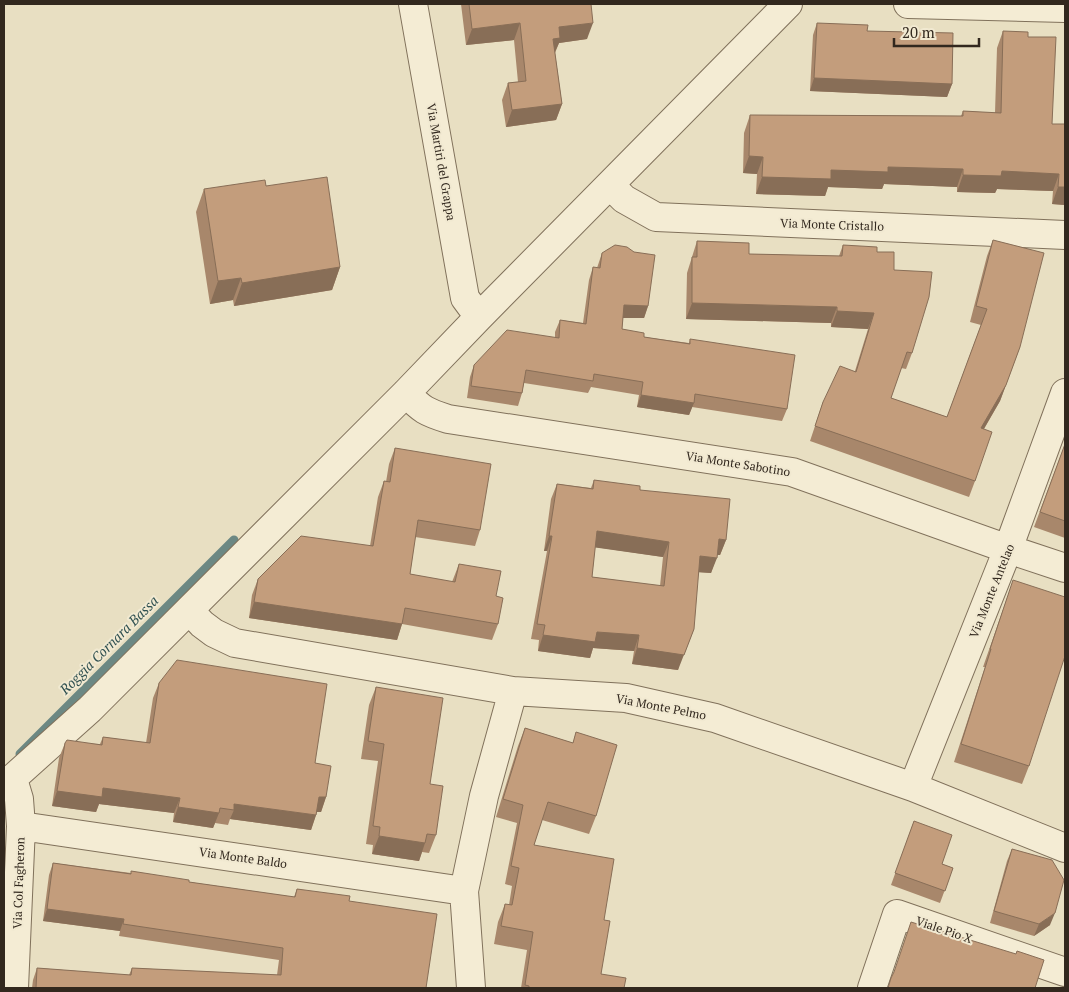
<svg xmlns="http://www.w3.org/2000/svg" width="1069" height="992" viewBox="0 0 1069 992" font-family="'PT Serif',serif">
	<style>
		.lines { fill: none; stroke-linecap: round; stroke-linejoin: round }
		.stream { stroke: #6c8883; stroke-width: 9 }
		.minor-casing { stroke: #80715b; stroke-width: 30 }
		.minor { stroke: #f4ecd4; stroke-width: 28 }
		.wall { fill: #a8876b; fill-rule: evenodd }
		.shaded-wall { fill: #886e57 }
		.building { fill: #c39d7c; stroke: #886e57; fill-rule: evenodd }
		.labels { text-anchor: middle; stroke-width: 4; stroke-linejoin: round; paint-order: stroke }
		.street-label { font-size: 12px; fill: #32281e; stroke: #f1e9d1 }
		.water-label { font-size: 14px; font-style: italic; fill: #2f5050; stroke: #f1e9d1 }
	</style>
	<rect width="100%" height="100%" fill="#e8dfc2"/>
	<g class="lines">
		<path class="stream" d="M 20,754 L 234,540"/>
		<g class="minor-casing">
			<path id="minor" d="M 413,4 L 465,298 L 479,317
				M 908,4 L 1065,8
				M 610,185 L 624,199 L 656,217 L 1065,235
				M 406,393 C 422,410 426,412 448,419 L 792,472 L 1008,549 L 1065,568
				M 189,610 L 202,624 L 214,633 L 235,643 L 513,691 L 626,698 L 715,718 L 913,787 L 1065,848
				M 13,779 L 19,799 L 21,826 L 14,988
				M 4,786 L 90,709 L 406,393 L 479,317 L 788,4
				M 913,787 L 1008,549 L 1065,393
				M 21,826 L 464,891
				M 471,988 L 464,891 L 484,796 L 513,691
				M 872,988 L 897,914 L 1065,972"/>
		</g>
		<use href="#minor" class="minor"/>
	</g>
	<path class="wall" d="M 461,4 L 594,4 L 591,4 L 587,39 L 559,43 L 555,53 L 562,104 L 556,120 L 506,127 L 502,100 L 508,83 L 518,82 L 514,40 L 466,45 Z
		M 817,23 L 867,31 L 952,84 L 947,97 L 810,91 L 813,35 Z
		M 1003,31 L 1028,37 L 1052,124 L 1065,205 L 1052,204 L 1053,191 L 997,189 L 995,193 L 957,192 L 957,187 L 884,184 L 882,189 L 828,187 L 825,196 L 756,194 L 757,174 L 743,173 L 744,133 L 750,115 L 961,116 L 963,111 L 995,113 L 997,48 Z
		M 266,186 L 340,267 L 332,290 L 234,306 L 233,300 L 210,304 L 196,212 L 204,189 Z
		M 993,240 L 1020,347 L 1000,401 L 984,429 L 975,481 L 969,497 L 810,441 L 823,402 L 855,371 L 868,329 L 831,327 L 831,323 L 686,319 L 687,273 L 697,241 L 749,254 L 839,256 L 843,245 L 877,252 L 894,270 L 912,353 L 906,369 L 901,368 L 891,398 L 947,417 L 981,325 L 970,322 L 987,256 Z
		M 602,253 L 648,306 L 644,318 L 623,318 L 622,329 L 644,337 L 689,343 L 690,339 L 787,409 L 782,421 L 692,407 L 689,415 L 637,407 L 639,395 L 591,387 L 588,393 L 524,383 L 522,393 L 518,406 L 467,398 L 470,377 L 474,365 L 555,338 L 555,332 L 560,320 L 583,323 L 589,280 L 593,267 L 597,268 Z
		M 1065,444 L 1065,538 L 1034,527 Z
		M 395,448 L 480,530 L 475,546 L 415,537 L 410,574 L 452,582 L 459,564 L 496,596 L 498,624 L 492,640 L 402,624 L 397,640 L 249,618 L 252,595 L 258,579 L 370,546 L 378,497 L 384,481 L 386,482 L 389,464 Z
		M 594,480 L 640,490 L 726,540 L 720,555 L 717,555 L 711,573 L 699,572 L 678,670 L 632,664 L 634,651 L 593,648 L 590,658 L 538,651 L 539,640 L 531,639 L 547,551 L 544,551 L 551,499 L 557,484 L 591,488 ZM 595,547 L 663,557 L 660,586 L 592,577 Z
		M 1007,598 L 1029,766 L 1022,784 L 954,762 L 985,667 L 983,667 Z
		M 159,683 L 315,763 L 326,797 L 321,812 L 317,812 L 311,830 L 230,819 L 228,825 L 215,823 L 213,828 L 173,822 L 174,813 L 99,804 L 96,812 L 52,806 L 59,758 L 65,743 L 100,744 L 103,737 L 146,743 L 153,698 Z
		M 376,687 L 430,784 L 436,835 L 429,853 L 422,852 L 419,861 L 372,854 L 373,845 L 366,844 L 378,761 L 361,759 L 369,705 Z
		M 525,728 L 573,743 L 576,732 L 596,816 L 589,834 L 542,820 L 534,845 L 604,920 L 601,974 L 624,988 L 521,988 L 527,950 L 494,944 L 498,922 L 505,904 L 509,905 L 512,886 L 505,884 L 517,823 L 496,817 L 518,746 Z
		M 914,821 L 942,864 L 953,868 L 940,903 L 891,885 Z
		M 1012,849 L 1050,925 L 1034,936 L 990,923 L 1007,861 Z
		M 53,863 L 131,873 L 131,871 L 189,882 L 294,897 L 297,889 L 349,901 L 426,988 L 32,988 L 33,980 L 37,968 L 129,975 L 132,968 L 277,975 L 279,960 L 119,936 L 120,931 L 43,921 L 49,875 Z"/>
	<path class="shaded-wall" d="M 520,23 L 514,40 L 466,45 L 472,29 Z
		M 593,23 L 587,39 L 559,43 L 554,54 L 553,39 L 559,27 Z
		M 814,78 L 952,84 L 947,97 L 810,91 Z
		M 562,104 L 556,120 L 506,127 L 512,110 Z
		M 749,156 L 763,157 L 757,174 L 743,173 Z
		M 888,167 L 963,169 L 957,187 L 884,184 L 882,189 L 828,187 L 825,196 L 756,194 L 762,177 L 831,170 Z
		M 1002,171 L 1059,174 L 1053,191 L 997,189 L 995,193 L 957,192 L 963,175 Z
		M 1058,187 L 1065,187 L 1065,205 L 1052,204 Z
		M 340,267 L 332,290 L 234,306 L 242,283 Z
		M 241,278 L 233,300 L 210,304 L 218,281 Z
		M 692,303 L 837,307 L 831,323 L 686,319 Z
		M 624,305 L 648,306 L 644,318 L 620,318 Z
		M 837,311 L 874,313 L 868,329 L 831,327 Z
		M 1006,385 L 1000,401 L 975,444 L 981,428 Z
		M 641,395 L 694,403 L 689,415 L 637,407 Z
		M 597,531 L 669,542 L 663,557 L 592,547 Z
		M 549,536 L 552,536 L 547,551 L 544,551 Z
		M 719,539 L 726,540 L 720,555 L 713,555 Z
		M 700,556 L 717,558 L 711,573 L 695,572 Z
		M 254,602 L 402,624 L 397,640 L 249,618 Z
		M 694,629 L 678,670 L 632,664 L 637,648 Z
		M 597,632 L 639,635 L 634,651 L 593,648 L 590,658 L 538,651 L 543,635 Z
		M 103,788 L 180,798 L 174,813 L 99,804 L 96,812 L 52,806 L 57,791 Z
		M 319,797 L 326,797 L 321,812 L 314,812 Z
		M 234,804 L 316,815 L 311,830 L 230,819 L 234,810 Z
		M 178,807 L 219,813 L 213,828 L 173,822 Z
		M 379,836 L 425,843 L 419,861 L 372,854 Z
		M 47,909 L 124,919 L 120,931 L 43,921 Z
		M 1055,913 L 1050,925 L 1034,936 L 1039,924 Z"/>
	<path class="building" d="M 469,4 L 591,4 L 593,23 L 559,27 L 560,38 L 553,39 L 562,104 L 512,110 L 508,83 L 526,81 L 520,23 L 472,29 Z
		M 817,23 L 868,25 L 867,31 L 953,33 L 952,84 L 814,78 Z
		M 1003,31 L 1028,32 L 1028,37 L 1056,37 L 1052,124 L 1065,124 L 1065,187 L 1058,187 L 1059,174 L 1002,171 L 1001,176 L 963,175 L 963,169 L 888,167 L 888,172 L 831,170 L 831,179 L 762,177 L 763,157 L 749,156 L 750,115 L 963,116 L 963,111 L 1001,113 Z
		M 327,177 L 340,267 L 242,283 L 241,278 L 218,281 L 204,189 L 265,180 L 266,186 Z
		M 993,240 L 1044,253 L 1020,347 L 1006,385 L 981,428 L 992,432 L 975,481 L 815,426 L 823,402 L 840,366 L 856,372 L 874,313 L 837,311 L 837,307 L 692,303 L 692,257 L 697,257 L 697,241 L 749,243 L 749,254 L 842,256 L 843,245 L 877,247 L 877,252 L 894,252 L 894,270 L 932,272 L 929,297 L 912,353 L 907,352 L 891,398 L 947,417 L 987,309 L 976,306 Z
		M 615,245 L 627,247 L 634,252 L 655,255 L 648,306 L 624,305 L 622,329 L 644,333 L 644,337 L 690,344 L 690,339 L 795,355 L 787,409 L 695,394 L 694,403 L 641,395 L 643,382 L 594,374 L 593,381 L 526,370 L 522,393 L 471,386 L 474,365 L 507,330 L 559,338 L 560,320 L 586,324 L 593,267 L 600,268 L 602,253 Z
		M 1065,444 L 1065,521 L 1040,512 Z
		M 395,448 L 491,464 L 480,530 L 418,520 L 410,574 L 455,582 L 459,564 L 501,571 L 496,596 L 503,598 L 498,624 L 405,608 L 402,624 L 254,602 L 258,579 L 301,536 L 373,546 L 384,481 L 390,482 Z
		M 594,480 L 640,486 L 640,490 L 730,499 L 726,540 L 719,539 L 717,558 L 700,556 L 694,629 L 684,655 L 637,648 L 639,635 L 597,632 L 595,642 L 543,635 L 545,625 L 537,624 L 552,536 L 549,536 L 557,484 L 593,489 ZM 597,531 L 669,542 L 664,586 L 592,577 Z
		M 1013,580 L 1065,597 L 1065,656 L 1029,766 L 961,744 L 991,649 L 990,649 Z
		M 177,660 L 327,684 L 315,763 L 331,766 L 326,797 L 319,797 L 316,815 L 234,804 L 234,810 L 220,808 L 219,813 L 178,807 L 180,798 L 103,788 L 102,797 L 57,791 L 65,743 L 67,740 L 102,745 L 103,737 L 150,743 L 159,683 Z
		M 376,687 L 443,698 L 430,784 L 443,786 L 436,835 L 427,834 L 425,843 L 379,836 L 380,827 L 373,826 L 384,744 L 368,741 Z
		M 525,728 L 573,743 L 576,732 L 617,745 L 596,816 L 548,802 L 534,845 L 614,859 L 604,920 L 610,921 L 601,974 L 626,978 L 624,988 L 529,988 L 529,986 L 525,985 L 533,932 L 501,926 L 505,904 L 512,905 L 519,868 L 511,866 L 523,805 L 503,799 Z
		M 914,821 L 952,835 L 942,864 L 953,868 L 945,891 L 895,873 Z
		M 1012,849 L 1052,860 L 1064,880 L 1055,913 L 1039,924 L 994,911 Z
		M 53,863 L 131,874 L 131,871 L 189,880 L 189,882 L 295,897 L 297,889 L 350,896 L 349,901 L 437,914 L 426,988 L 36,988 L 37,968 L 131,975 L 132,968 L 281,975 L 283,948 L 123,924 L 124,919 L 47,909 Z
		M 911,922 L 1016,954 L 1017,951 L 1044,960 L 1035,988 L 888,988 L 891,978 L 894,972 Z"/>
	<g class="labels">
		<g class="street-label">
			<text transform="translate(441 162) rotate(80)" y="4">Via Martiri del Grappa</text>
			<text transform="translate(832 225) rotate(2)" y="4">Via Monte Cristallo</text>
			<text transform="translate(738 464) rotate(9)" y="4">Via Monte Sabotino</text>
			<text transform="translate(992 591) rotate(-68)" y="4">Via Monte Antelao</text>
			<text transform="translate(661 707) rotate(11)" y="4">Via Monte Pelmo</text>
			<text transform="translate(243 858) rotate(8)" y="4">Via Monte Baldo</text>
			<text transform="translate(19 883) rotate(-88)" y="4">Via Col Fagheron</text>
			<text transform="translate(944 930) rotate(19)" y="4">Viale Pio X</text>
		</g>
		<g class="water-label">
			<text transform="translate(109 645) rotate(-45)" y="5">Roggia Cornara Bassa</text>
		</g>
	</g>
	<rect width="1069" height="992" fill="none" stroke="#32281e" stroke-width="10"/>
	<path d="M894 38v8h85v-8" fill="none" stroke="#32281e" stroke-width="2.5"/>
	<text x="902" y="38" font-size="15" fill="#32281e" stroke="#f1e9d1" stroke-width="4" paint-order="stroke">20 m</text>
</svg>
